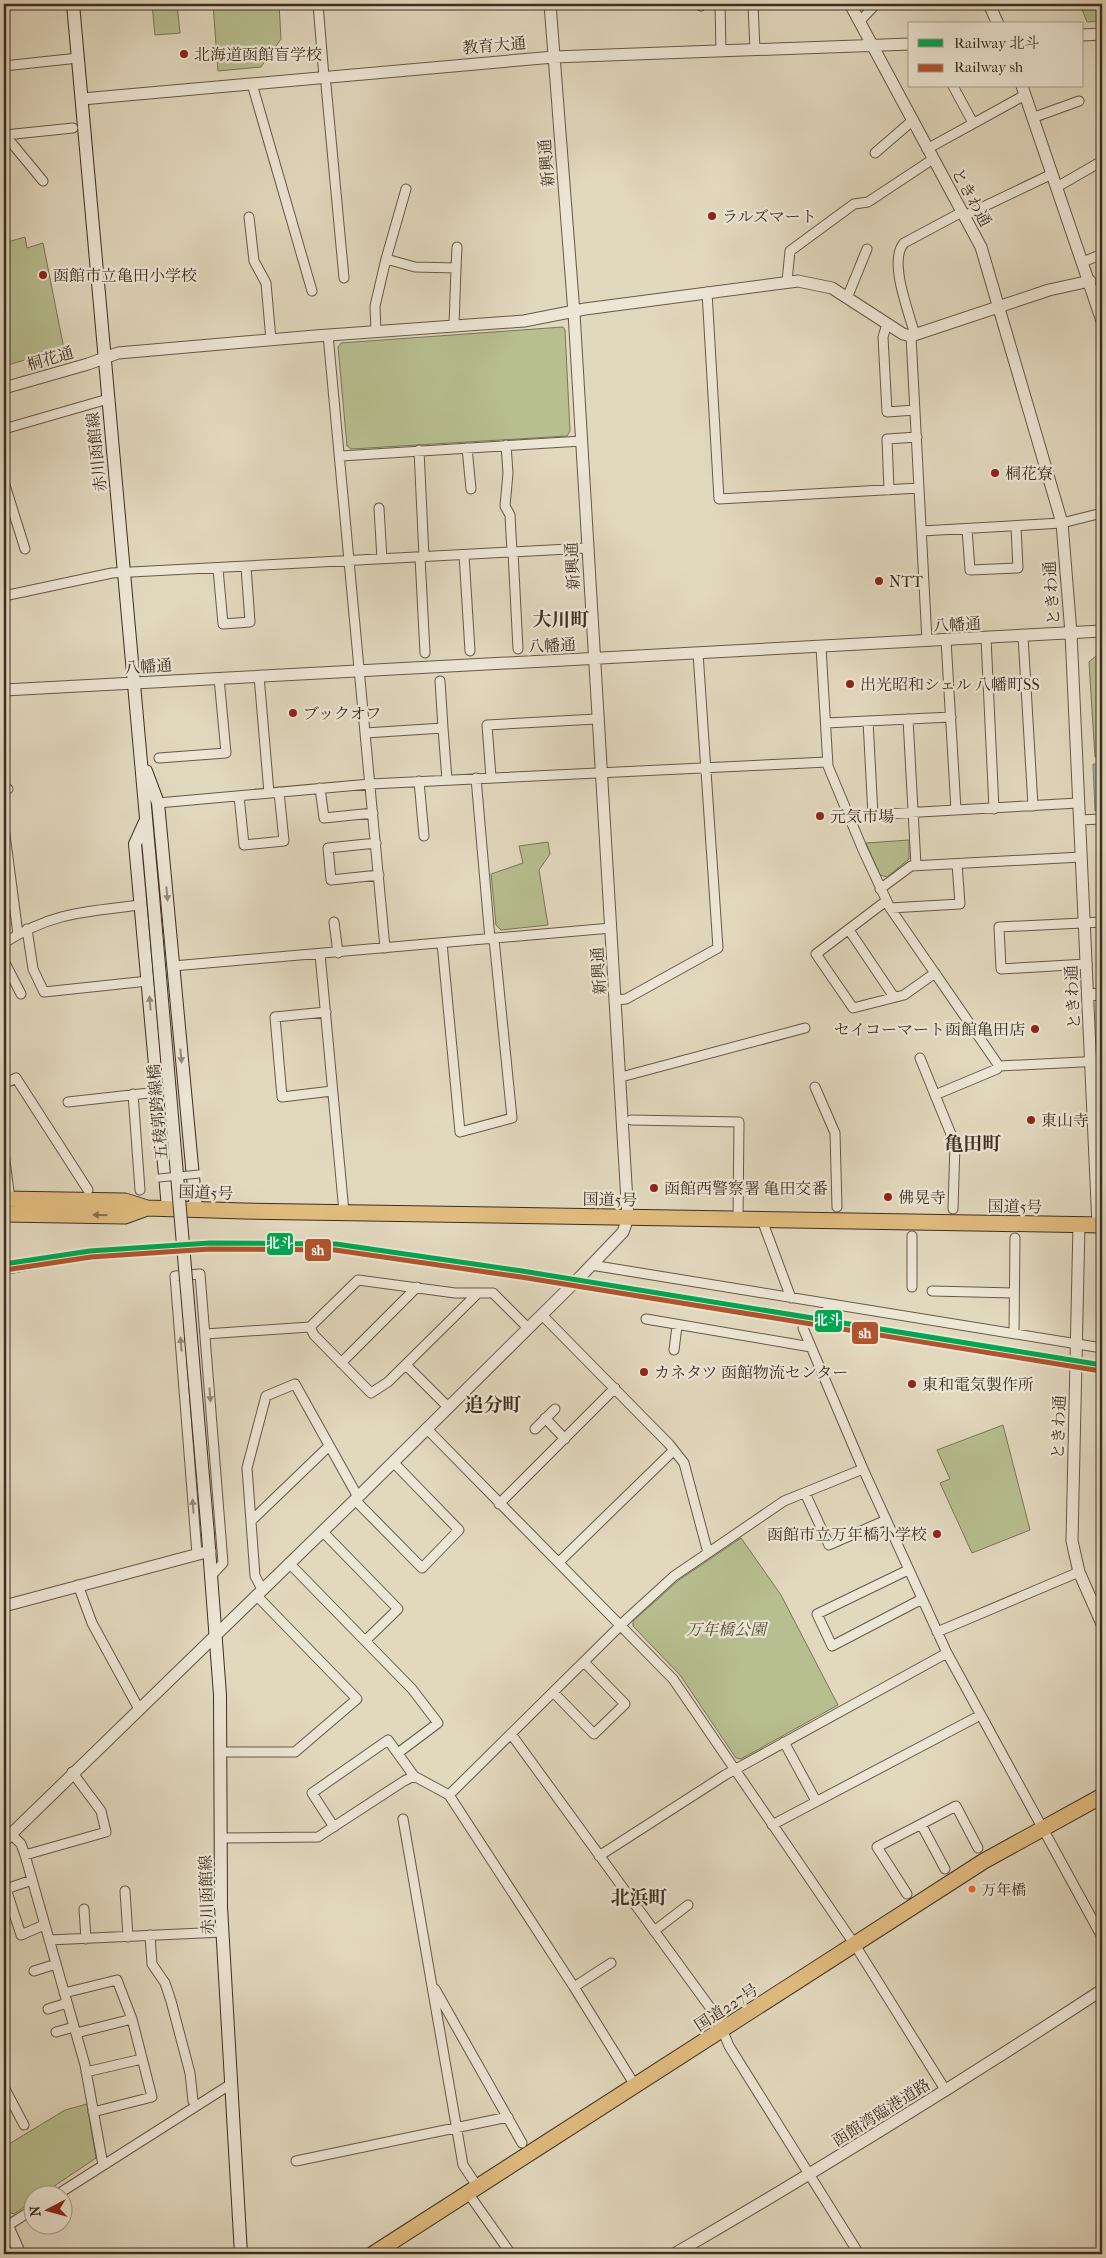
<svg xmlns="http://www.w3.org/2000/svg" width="1106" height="2258" viewBox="0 0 1106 2258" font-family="'IM FELL French Canon','Noto Serif JP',serif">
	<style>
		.green { fill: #b7be8f; stroke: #7a7658 }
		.water { fill: #95baad; stroke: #728275 }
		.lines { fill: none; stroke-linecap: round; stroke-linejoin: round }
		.pedestrian-casing { stroke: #665848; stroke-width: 9 }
		.minor-casing { stroke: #665848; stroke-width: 11 }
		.tertiary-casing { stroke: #665848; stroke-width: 13 }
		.secondary-casing { stroke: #3d2e21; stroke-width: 14 }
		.trunk-casing { stroke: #3d2e21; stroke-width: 17 }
		.pedestrian { stroke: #ece6d5; stroke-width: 7 }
		.minor { stroke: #ece6d5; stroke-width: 9 }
		.tertiary { stroke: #ece6d5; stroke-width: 11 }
		.secondary { stroke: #ece6d5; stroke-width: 12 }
		.trunk { stroke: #e1bc7f; stroke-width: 15 }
		.rail-casing { stroke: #3d2e21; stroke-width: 4.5 }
		.rail { stroke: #ece6d5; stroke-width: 2.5; stroke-dasharray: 8; stroke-linecap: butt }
		.pedestrian-bridge-casing { stroke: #665848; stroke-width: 9; stroke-linecap: butt }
		.secondary-bridge-casing { stroke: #3d2e21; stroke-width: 14; stroke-linecap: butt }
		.pedestrian-bridge { stroke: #ece6d5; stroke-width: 7 }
		.secondary-bridge { stroke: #ece6d5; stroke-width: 12 }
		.rail-1-casing { stroke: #ece6d5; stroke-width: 9 }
		.rail-2-casing { stroke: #ece6d5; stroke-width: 9 }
		.rail-1 { stroke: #00a651; stroke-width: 5 }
		.rail-2 { stroke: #b0542d; stroke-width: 5 }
		.oneway { fill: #948a7b }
		.oneway2 { fill: #876e4b }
		.poi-dot { fill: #8f2418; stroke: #ece6d5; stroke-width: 2 }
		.bus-dot { fill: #f26522; stroke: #ece6d5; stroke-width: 2 }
		.labels { text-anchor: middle; stroke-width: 4.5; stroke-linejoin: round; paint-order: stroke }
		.bus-label { font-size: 15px; fill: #3d2e21; stroke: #ece6d5; text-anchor: start }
		.street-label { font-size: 16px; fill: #3d2e21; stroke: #ece6d5 }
		.poi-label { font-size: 16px; fill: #3d2e21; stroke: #ece6d5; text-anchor: start }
		.park-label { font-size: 16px; font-style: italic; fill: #554b37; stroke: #ece6d5 }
		.quarter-label { font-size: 19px; font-weight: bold; fill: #3d2e21; stroke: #ece6d5 }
		.line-badge { stroke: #ece6d5; stroke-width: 2 }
		.badge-label { font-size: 14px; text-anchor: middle; font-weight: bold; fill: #fff }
	</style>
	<rect width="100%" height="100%" fill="#e2d8be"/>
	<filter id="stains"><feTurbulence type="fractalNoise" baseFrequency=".004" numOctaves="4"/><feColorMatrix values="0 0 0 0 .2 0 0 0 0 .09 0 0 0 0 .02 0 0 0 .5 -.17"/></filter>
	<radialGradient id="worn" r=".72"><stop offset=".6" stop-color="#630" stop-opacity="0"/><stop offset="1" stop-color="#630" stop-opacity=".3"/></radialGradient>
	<path class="green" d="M 152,4 L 177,4 L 180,33 L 155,35 Z
		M 213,4 L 279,4 L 281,39 L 261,67 L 218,71 Z
		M 1080,4 L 1102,4 L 1102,21 L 1087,22 Z
		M 25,237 L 27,248 L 43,243 L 64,349 L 4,366 L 4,243 Z
		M 563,327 L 565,330 L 570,431 L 567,436 L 351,449 L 347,446 L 338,347 L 341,343 Z
		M 1097,655 L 1102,655 L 1102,757 L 1095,757 L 1089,662 Z
		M 909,840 L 909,859 L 887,877 L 880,875 L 866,843 Z
		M 548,842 L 550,854 L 539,870 L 548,925 L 501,930 L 496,925 L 491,874 L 523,863 L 519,846 Z
		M 1003,1425 L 1030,1530 L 972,1553 L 940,1483 L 950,1479 L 937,1450 Z
		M 741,1538 L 781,1595 L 838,1705 L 741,1759 L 736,1758 L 680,1675 L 633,1626 L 633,1621 L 679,1580 Z
		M 87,2104 L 96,2158 L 41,2195 L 32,2196 L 32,2201 L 14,2214 L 8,2212 L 4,2202 L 4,2147 L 65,2110 Z"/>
	<path class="water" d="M 1093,764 L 1102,764 L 1102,810 L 1095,811 Z"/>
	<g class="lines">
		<g class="pedestrian-casing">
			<path id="pedestrian" d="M 824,1329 L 827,1308"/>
		</g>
		<g class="minor-casing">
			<path id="minor" d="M 318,4 L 324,77
				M 697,4 L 701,6 L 703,4
				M 720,4 L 721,51
				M 753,4 L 755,50
				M 860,21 L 876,4
				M 4,66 L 78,58
				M 252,84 L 312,291
				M 326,85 L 344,278
				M 953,86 L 973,123
				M 1032,118 L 1079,101
				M 4,134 L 5,135 L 73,128
				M 5,135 L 43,181
				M 927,149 L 1025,95
				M 875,153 L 912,121
				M 1057,187 L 1102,161
				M 964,216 L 1052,174
				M 249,217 L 254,261 L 266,283 L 271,340
				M 386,259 L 406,189
				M 1083,262 L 1102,254
				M 456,268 L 457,247
				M 787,281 L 790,251 L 854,204 L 868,202 L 933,159
				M 707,292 L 719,499 L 919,488
				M 847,298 L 867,249
				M 887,324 L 883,337 L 887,412 L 915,410
				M 376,332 L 375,306 L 386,259 L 415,267 L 456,268 L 454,326
				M 328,335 L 385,948
				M 915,335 C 909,312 888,261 904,243 L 962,212
				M 911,336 L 927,641
				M 4,429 L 108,399
				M 506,445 L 508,473 L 505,506 L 510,515 L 512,552
				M 467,448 L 471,489
				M 419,450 L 424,557
				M 341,456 L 582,441
				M 4,482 L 25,549
				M 889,490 L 887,439 L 917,437
				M 379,508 L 382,559
				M 967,529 L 970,570 L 1018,568 L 1016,527
				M 922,531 L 1062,523 L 1102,513
				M 513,552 L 518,649
				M 464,555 L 470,651
				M 420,557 L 425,653
				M 218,569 L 223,624 L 250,622 L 246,567
				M 4,596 L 112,573 L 587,548
				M 1023,636 L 1033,806
				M 986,638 L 994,809
				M 946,640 L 956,810
				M 821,647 L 828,766 L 863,850 L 890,908 L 999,1066
				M 259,676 L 269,793
				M 440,681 L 443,728
				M 908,719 L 916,865
				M 868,721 L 873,815
				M 826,723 L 951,717
				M 365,733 L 443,728 L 447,780
				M 159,758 L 226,753 L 219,678
				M 491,777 L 487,725 L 597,719
				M 476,778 L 490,939
				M 419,781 L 424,836
				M 320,788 L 324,818 L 373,813
				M 4,790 L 8,789
				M 239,796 L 244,845 L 284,841 L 279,792
				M 158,803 L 370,784 L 827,762
				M 849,816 L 1078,803
				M 1079,820 L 1102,819
				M 4,827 L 18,934
				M 376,843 L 328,848 L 331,880 L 379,875
				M 880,889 L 911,866 L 1081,857
				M 886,901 L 816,954 L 853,1008 L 904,995 L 935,973
				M 890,908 L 960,904 L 957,864
				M 334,922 L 338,953
				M 27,929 L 33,969 L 44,992 L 148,981
				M 849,930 L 894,997
				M 4,943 C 52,912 85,912 140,905
				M 442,943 L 460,1132 L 512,1118 L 494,939
				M 320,954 L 344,1212
				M 4,961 L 21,994
				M 1087,964 L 1001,969 L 999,927 L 1102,922
				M 173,966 L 611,928
				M 616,1000 L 626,999 L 718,948 L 698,653
				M 326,1012 L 275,1017 L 282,1097 L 332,1091
				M 920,1058 L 935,1095
				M 621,1077 L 805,1028
				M 4,1084 L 16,1078 L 88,1190
				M 815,1087 L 835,1133 L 837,1207
				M 133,1094 L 140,1190
				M 68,1102 L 158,1092
				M 631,1120 L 739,1122 L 738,1219
				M 4,1153 L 10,1199
				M 953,1209 L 955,1144 L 935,1095 L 997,1069 L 999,1066 L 1102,1061
				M 762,1220 L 791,1298
				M 591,1265 L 1102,1348
				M 912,1287 L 912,1236
				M 932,1291 L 1014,1293
				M 646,1319 L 811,1347
				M 310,1327 L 314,1335 L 371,1393 L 388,1382 L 476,1295
				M 803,1328 L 863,1469 L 947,1653 L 1102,1937
				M 1014,1333 L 1015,1238
				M 205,1334 L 310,1327 L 358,1280 L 455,1293 L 493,1293 L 528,1328
				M 674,1350 L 677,1326
				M 341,1363 L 417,1287
				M 406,1365 L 448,1407
				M 545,1418 L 565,1439
				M 426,1428 L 673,1679 L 855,1945 L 946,2091
				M 535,1429 L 555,1409
				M 805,1493 L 829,1545 L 886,1520
				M 355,1500 L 422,1568 L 459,1530 L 393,1462
				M 499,1504 L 615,1388
				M 251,1521 L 328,1447
				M 322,1531 L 398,1609 L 365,1641
				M 708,1553 L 784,1501 L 863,1469
				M 197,1554 L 175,1276 L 200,1274 L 223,1563 L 211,1576
				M 559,1562 L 673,1451
				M 289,1563 L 412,1689 L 438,1723 L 398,1753
				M 908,1570 L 817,1614 L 832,1646 L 922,1599
				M 78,1585 L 92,1623 L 139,1709
				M 262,1589 L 255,1576 L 247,1468 L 266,1396 L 295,1384 L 358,1497
				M 937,1632 L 1079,1572
				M 553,1692 L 594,1734 L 625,1704 L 584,1662
				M 511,1734 L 717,2017 L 729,2046 L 859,2254
				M 784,1742 L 816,1801
				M 221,1752 L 295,1752 L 357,1699 L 256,1595
				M 414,1776 L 449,1795 L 574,1987 L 636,2087
				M 449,1795 L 628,1618 L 674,1576 L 708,1553 L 684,1463 L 669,1444 L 542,1315
				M 403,1819 L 463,2165 L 477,2186
				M 772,1825 L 975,1718
				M 922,1826 L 945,1869
				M 11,1834 L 21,1844 L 25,1855 L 85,2065 L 103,2165
				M 221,1838 L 318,1837 L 404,1781 L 414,1776 L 388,1740 L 312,1793 L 334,1827
				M 25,1855 L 106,1832 L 101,1811 L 72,1772
				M 599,1856 L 725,1775 L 947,1653
				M 32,1880 L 6,1889 L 21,1935 L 44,1925
				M 125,1891 L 128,1937
				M 907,1894 L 877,1847 L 956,1806 L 978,1848
				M 84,1909 L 86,1939
				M 654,1931 L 688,1905
				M 150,1935 L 152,1964 L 165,1983 L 171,2001 L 190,2073 L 193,2101
				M 49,1940 L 223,1932
				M 34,1971 L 56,1964
				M 574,1987 L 611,1963
				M 435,1989 L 522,2143
				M 64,1993 L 117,1980 L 132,2019 L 152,2097 L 93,2112
				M 48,2009 L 67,2003
				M 56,2032 L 74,2027
				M 76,2033 L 132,2019
				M 86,2072 L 142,2059
				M 4,2087 L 24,2125
				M 296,2161 L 508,2117
				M 468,2193 L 511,2254
				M 55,2196 L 231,2084
				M 4,2228 L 32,2210"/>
		</g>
		<g class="tertiary-casing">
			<path id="tertiary" d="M 850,4 L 981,247 L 1062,523 L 1071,633 L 1098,1225
				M 989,4 L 998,24
				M 1082,35 L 1102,34
				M 1022,86 L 1102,321
				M 82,99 L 554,57 L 910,44
				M 4,388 L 88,364 L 118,353 L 315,336 L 524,321 L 585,309 L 798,281 L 832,288 L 903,334 L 911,336 L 1049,290 L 1090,281
				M 4,690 L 1102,631
				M 1088,995 L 1102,994
				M 1079,1224 L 1072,1541 L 1079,1572 L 1102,1624
				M 4,1606 L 210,1551
				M 4,1841 L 358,1497 L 581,1276 L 623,1232 L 628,1218 L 574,313 L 550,4
				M 4,2218 L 20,2254
				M 674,2254 C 819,2170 961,2082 1102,1990"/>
		</g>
		<g class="secondary-casing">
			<path id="secondary" d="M 73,4 L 153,896
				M 146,771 L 158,803 L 196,1209
				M 145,822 L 135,844 L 168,1208
				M 208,1535 L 220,1695 L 221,1907 L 241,2254"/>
		</g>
		<g class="trunk-casing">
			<path id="trunk" d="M 4,1199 L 125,1201 L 147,1208 L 244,1211 L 1102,1225
				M 4,1214 L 125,1216 L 147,1208
				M 373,2254 L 984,1861 L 1102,1796"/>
		</g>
		<use href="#pedestrian" class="pedestrian"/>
		<use href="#minor" class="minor"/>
		<use href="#tertiary" class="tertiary"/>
		<use href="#secondary" class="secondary"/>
		<use href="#trunk" class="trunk"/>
		<g class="rail-casing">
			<path id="rail" d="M 4,1273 L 90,1257 L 210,1249 L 305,1248 L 411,1259 L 611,1291"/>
		</g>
		<use href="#rail" class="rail"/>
		<g class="pedestrian-bridge-casing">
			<path id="pedestrian-bridge" d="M 159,1178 L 199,1174"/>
		</g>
		<g class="secondary-bridge-casing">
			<path id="secondary-bridge" d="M 153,896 L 208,1535"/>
		</g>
		<use href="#pedestrian-bridge" class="pedestrian-bridge"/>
		<use href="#secondary-bridge" class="secondary-bridge"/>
		<g class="rail-1-casing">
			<path id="rail-1" d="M 4,1264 L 90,1251 L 210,1243 L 336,1244 L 522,1271 L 1102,1365"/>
		</g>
		<g class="rail-2-casing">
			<path id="rail-2" d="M 5,1270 L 91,1257 L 210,1249 L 335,1250 L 521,1277 L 1101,1371"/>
		</g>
		<use href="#rail-1" class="rail-1"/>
		<use href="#rail-2" class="rail-2"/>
	</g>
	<defs><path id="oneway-solid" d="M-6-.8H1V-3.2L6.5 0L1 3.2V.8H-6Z" transform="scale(1.25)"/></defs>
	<g class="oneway">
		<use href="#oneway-solid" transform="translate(167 894) rotate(85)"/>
		<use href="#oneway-solid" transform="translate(150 1003) rotate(-95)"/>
		<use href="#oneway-solid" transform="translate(181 1056) rotate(85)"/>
		<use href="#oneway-solid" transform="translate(181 1344) rotate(-94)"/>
		<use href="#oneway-solid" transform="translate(210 1395) rotate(86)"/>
		<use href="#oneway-solid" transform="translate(193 1506) rotate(-94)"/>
	</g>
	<use class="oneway2" href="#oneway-solid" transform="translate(100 1215) rotate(-179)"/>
	<g class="poi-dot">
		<circle cx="184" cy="54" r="5"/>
		<circle cx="712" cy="216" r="5"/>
		<circle cx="43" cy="275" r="5"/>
		<circle cx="995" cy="473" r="5"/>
		<circle cx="879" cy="581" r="5"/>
		<circle cx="850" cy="684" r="5"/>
		<circle cx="293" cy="713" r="5"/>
		<circle cx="820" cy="816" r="5"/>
		<circle cx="1035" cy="1029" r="5"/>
		<circle cx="1031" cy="1120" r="5"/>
		<circle cx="654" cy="1188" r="5"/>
		<circle cx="888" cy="1197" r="5"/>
		<circle cx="644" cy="1372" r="5"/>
		<circle cx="912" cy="1384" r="5"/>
		<circle cx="937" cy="1534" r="5"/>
	</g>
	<circle class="bus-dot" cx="972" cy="1889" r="4.5"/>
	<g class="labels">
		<g class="bus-label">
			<text x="981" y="1895">万年橋</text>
		</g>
		<g class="street-label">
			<text transform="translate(494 45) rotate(-5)" y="6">教育大通</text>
			<text transform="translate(546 163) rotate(-95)" y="6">新興通</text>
			<text transform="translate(972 197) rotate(61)" y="6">ときわ通</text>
			<text transform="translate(50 358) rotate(-16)" y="6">桐花通</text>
			<text transform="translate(96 452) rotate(-96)" y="6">赤川函館線</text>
			<text transform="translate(572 566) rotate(-93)" y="6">新興通</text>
			<text transform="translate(1051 593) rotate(-94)" y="6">ときわ通</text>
			<text transform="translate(957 624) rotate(-3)" y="6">八幡通</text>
			<text transform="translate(552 645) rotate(-3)" y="6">八幡通</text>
			<text transform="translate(148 666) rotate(-4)" y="6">八幡通</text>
			<text transform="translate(598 971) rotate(-94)" y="6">新興通</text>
			<text transform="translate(1072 997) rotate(-93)" y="6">ときわ通</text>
			<text transform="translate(157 1112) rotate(-95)" y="6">五稜郭跨線橋</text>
			<text transform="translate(206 1192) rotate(2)" y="6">国道5号</text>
			<text transform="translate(610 1199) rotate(1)" y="6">国道5号</text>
			<text transform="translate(1015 1206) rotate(1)" y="6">国道5号</text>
			<text transform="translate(1058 1427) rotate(-88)" y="6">ときわ通</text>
			<text transform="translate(206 1895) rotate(-92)" y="6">赤川函館線</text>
			<text transform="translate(726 2007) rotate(-33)" y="6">国道227号</text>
			<text transform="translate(881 2112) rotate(-32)" y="6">函館湾臨港道路</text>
		</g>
		<g class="poi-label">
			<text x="194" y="60">北海道函館盲学校</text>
			<text x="722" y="222">ラルズマート</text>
			<text x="53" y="281">函館市立亀田小学校</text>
			<text x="1005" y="479">桐花寮</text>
			<text x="889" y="587">NTT</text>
			<text x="860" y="690">出光昭和シェル 八幡町SS</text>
			<text x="303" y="719">ブックオフ</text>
			<text x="830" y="822">元気市場</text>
			<text x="1025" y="1035" text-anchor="end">セイコーマート函館亀田店</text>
			<text x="1041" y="1126">東山寺</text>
			<text x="664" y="1194">函館西警察署 亀田交番</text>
			<text x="898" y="1203">佛晃寺</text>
			<text x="654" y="1378">カネタツ 函館物流センター</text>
			<text x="922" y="1390">東和電気製作所</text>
			<text x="927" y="1540" text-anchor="end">函館市立万年橋小学校</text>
		</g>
		<g class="park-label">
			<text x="726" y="1635">万年橋公園</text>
		</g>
		<g class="quarter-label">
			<text x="561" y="626">大川町</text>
			<text x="973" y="1150">亀田町</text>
			<text x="493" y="1411">追分町</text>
			<text x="639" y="1904">北浜町</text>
		</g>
	</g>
	<g class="line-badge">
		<rect x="266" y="1232" width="28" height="24" rx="5" fill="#00a651"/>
		<rect x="304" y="1238" width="28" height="24" rx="5" fill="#b0542d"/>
		<rect x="814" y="1309" width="29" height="24" rx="5" fill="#00a651"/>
		<rect x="851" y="1321" width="28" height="24" rx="5" fill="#b0542d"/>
	</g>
	<g class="badge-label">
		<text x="280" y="1248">北斗</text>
		<text x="318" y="1255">sh</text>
		<text x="828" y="1325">北斗</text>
		<text x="865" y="1338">sh</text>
	</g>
	<rect width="1106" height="2258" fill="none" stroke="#e2d8be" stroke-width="20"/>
	<rect x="5" y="5" width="1096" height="2248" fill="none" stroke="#3d2e21" stroke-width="2.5"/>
	<rect x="10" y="10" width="1086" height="2238" fill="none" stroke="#3d2e21"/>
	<rect x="908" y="22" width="175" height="65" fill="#ece6d5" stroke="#a69c8d"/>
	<rect x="918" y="39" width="25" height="8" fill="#00a651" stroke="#a69c8d"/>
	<text x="954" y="48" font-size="15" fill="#3d2e21">Railway 北斗</text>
	<rect x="918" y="64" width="25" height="8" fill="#b0542d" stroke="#a69c8d"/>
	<text x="954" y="72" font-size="15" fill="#3d2e21">Railway sh</text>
	<g transform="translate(48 2210) rotate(264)"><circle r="24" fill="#ece6d5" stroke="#a69c8d"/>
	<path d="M0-4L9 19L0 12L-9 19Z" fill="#8f2418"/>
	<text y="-8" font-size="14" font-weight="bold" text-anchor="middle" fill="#3d2e21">N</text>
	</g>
	<rect width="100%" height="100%" filter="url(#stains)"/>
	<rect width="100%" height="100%" fill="url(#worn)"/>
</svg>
